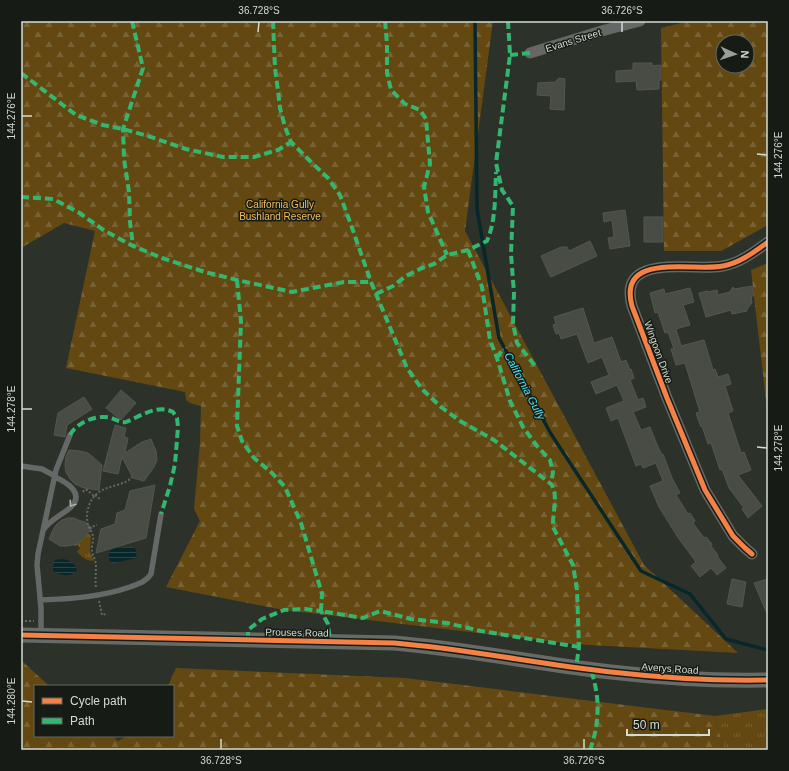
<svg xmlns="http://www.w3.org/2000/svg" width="789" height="771" viewBox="0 0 789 771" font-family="Helvetica,sans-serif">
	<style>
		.grass { fill: url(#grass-tufts) }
		.forest { fill: url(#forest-firs); fill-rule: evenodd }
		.water { fill: url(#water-rules) }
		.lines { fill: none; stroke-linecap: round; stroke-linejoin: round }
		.stream { stroke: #08272a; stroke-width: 3.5 }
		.building { fill: #484c44; stroke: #54574f }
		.path { stroke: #636864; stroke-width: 2; stroke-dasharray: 2 2; stroke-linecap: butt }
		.lane { stroke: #656866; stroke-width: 5.5 }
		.street { stroke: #656866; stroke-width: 11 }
		.secondary { stroke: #666b67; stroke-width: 15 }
		.quiet { stroke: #33b770; stroke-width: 4; stroke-dasharray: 8 4; stroke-linecap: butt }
		.cycleway-casing { stroke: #161c15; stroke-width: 8 }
		.cycleway { stroke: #f48246; stroke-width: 5 }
		.oneway { stroke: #acb3ac }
		.ticks { fill: none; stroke: #d3dbd2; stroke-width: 1.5 }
		.labels { text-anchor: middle; stroke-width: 3; stroke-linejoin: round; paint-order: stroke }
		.street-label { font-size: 10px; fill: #d3dbd2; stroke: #161c15 }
		.park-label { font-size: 10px; fill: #f4bc60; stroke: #161c15 }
		.water-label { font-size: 11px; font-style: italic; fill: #4de5f7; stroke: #161c15 }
		.neatline { fill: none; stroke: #d3dbd2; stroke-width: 1.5 }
		.ticks-label { font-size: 10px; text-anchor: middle; fill: #d3dbd2 }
	</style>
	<defs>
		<pattern id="grass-tufts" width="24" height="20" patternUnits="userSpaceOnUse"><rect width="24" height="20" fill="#644812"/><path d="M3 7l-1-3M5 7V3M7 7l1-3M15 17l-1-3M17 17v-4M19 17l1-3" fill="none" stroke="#796234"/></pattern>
		<pattern id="forest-firs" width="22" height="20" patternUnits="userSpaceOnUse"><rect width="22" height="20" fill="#644812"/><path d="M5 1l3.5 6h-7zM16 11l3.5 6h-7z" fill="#796234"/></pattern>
		<pattern id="water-rules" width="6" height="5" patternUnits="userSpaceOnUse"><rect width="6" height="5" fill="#08272a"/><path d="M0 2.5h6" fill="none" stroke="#2b4648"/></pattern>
	</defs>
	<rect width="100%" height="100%" fill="#2c322a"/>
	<path class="grass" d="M 86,533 L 89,534 L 91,536 L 90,551 L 94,561 C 86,561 81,557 77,551 L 80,549 L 78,545 L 75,546 L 74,545 L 82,540 Z
		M 768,709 L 768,750 L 724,750 L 715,716 Z"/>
	<path class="forest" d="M 21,21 L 493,21 L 465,231 L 644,565 L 738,653 L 572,644 L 284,610 L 166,587 L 200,521 L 194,509 L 200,443 L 201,406 L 190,403 L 186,400 L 185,392 L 66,368 L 95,231 L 64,223 L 21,248 Z
		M 689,21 L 768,21 L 768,225 L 721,251 L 664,251 L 661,28 ZM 723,42 L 747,42 L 747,66 L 723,66 Z
		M 768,263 L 768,418 L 751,270 Z
		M 21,660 L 49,686 L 35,686 L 35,736 L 112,736 L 118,741 L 127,736 L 173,736 L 173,686 L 168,686 L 176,668 L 405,678 L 715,716 L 724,750 L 21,750 Z"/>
	<path class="water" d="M 131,547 C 137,547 137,553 136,558 L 114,563 L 110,562 C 104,545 120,548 131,547 Z
		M 61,559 C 68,559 76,563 77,571 C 70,577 60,576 53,571 L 53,566 L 55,560 Z"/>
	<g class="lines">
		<path class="stream" d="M 475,21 L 477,209 L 499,338 L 551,434 L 641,571 L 690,594 L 726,639 L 768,650"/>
	</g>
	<path class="building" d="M 633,63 L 652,63 L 652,66 L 661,65 L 661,80 L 659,80 L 659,89 L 637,90 L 636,81 L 616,82 L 616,71 L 633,70 Z
		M 559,78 L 565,79 L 564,110 L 550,109 L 551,96 L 537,95 L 538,83 L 555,82 Z
		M 625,210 L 630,246 L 610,249 L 608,238 L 614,237 L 612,220 L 604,222 L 603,213 Z
		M 644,217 L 663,217 L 663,242 L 644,242 Z
		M 590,241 L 597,256 L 551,277 L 550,276 L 541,256 L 561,247 L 567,247 L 569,251 Z
		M 752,286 L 754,296 L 751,296 L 752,303 L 747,309 L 747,311 L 732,314 L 731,310 L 706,317 L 699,293 L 708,291 L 708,292 L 717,290 L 718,295 L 730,292 L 733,287 L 735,289 Z
		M 690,288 L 694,302 L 683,305 L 690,325 L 676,329 L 681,346 L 704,340 L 713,370 L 715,369 L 718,377 L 728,374 L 731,384 L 725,386 L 733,411 L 728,413 L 741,453 L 744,452 L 751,470 L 738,475 L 762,506 L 748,518 L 742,509 L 744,508 L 729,488 L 722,469 L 720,470 L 711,443 L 708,444 L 702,426 L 701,427 L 696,413 L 700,412 L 685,363 L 676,365 L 671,349 L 674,349 L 668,332 L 665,333 L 658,312 L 655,313 L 650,293 L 664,289 L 665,294 Z
		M 583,308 L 594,343 L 612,337 L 621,362 L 626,360 L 630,370 L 631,369 L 634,378 L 630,380 L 638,400 L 643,398 L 646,407 L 633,412 L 641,430 L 650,427 L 658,447 L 662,455 L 663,454 L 672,478 L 680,493 L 676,495 L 688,514 L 690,513 L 695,521 L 693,523 L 704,538 L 706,537 L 712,544 L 711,546 L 718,555 L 717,556 L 726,568 L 717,575 L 711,568 L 700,577 L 691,566 L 696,562 L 677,536 L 659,507 L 650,486 L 663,481 L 656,463 L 643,468 L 641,464 L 636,466 L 618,418 L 611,421 L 606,408 L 624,401 L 617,385 L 596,394 L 591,382 L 609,375 L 602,357 L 588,363 L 577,334 L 561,339 L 559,333 L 556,334 L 553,325 L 556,324 L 554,317 Z
		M 121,390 L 136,403 L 121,420 L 106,408 Z
		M 84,397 L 92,409 L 67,425 L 65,437 L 54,435 L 58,413 Z
		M 115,425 L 126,428 L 124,437 L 128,438 L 125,453 L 142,442 L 151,439 L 156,451 L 157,460 L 154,467 L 144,481 L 133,478 L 122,457 L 118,474 L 103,471 Z
		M 69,450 L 80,451 L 88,453 L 93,457 L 102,465 L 99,490 L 84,488 L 75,484 L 70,479 L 66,472 L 65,465 L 66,457 Z
		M 155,485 L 146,538 L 96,553 L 101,529 L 115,524 L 117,513 L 125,510 L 130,491 Z
		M 68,518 L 74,518 L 78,520 L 85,522 L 92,528 L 82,540 L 77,544 L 67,546 L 60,546 L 49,539 L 54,528 L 57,524 L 62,520 Z
		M 732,579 L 746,582 L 742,607 L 727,604 Z
		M 768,579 L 768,616 L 754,583 Z"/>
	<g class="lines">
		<path class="path" d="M 502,350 L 509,346
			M 83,492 L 84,490 L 87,490 L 94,496
			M 95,495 L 101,500
			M 89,528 L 97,525
			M 96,587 C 95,580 96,573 96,566 C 96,561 93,556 92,551 C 91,546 94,541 93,536 C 92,532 89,528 88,525 C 85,513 89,499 99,492 C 109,485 124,486 132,477
			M 99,601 L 102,615 L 106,614 L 107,613
			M 21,621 L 34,621"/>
		<path class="lane" d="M 21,466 L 42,469 L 55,476
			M 44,529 C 51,519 62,515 71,507 C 85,493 66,482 55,477
			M 40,600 C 70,599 101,597 130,587 C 138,584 146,582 151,574 L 161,514
			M 41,634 L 41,608 L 37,565 L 38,554 L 56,470 L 70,435"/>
		<path class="street" d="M 530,53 L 605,30 L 640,21
			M 752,554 L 745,548 L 733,536 L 705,490 L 667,398 L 632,306 C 617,251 694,272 723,266 C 740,263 754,252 768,242"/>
		<path class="secondary" d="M 21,635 L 394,643 C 467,649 538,664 611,672 C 663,678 715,681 768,680"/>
		<path class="quiet" d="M 132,21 L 143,68 L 123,129 L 124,159 L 129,192 L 130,222 L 133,246
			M 273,21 L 275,68 L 278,91 L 280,108 L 285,127 L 291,142 L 311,162 L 328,178 L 340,195 L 350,222 L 371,282 L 407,368 L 422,389 L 441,407 L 460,421 L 494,440 L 551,484 C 559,494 552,514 553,527 L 573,565 L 577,590 L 579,647 L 576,668
			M 385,21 L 387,44 L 387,73 L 391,90 L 405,104 L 420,110 L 426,119 L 430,164 L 424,187 L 428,212 L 447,255
			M 508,21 L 510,55 L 496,163 L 502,190 L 513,206 L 511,254 L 514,293 L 513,323 L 517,343 L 536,367
			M 510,55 L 530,53
			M 21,73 L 76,115 L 103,125 L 123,129 L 148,136 L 186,149 L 223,157 L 254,157 L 278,150 L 291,142
			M 21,197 L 53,199 L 78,212 L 105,231 L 133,246 L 162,258 L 205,272 L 237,280 L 292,292 L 344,282 L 371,282
			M 468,250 L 482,287 L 490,340 L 497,358 L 510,401 L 523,427 L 537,446 L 550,460 L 553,472 L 551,484
			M 237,280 L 241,321 L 237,426 L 242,441 L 254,458 L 272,473 L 285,487 L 301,523 L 322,594 L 321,611 L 363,618 L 380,611 L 411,619 L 447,623 L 481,631 L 579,647
			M 376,294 L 393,286 L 406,276 L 422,268 L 434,264 L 447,255 L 468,250 L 487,241 C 496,220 495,195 496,172
			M 497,358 L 502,350
			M 70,435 C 77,422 97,414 111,418 C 118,420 119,423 126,422 C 141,416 157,404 173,412 L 177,418 L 178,427 L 175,464 L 170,486 L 161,514
			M 248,640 L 248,630 L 262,619 L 284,610 L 305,609 L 321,611 L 328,624 L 330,641
			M 590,750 C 596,734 599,714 597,697 C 596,688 594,679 591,670"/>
		<g class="cycleway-casing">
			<path id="cycleway" d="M 752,554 L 745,548 L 733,536 L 705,490 L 667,398 L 632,306 C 617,251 694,272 723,266 C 740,263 754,252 768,242
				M 21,635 L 394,643 C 467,649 538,664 611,672 C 663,678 715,681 768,680"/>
		</g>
		<use href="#cycleway" class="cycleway"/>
	</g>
	<defs><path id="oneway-chevron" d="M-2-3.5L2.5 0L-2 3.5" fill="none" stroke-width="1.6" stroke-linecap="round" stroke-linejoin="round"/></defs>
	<use class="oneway" href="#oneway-chevron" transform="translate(72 504) rotate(124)"/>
	<path class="ticks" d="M 258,32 L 259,22M 622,32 L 622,22M 22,116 L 32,116M 757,154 L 767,155M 22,409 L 32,409M 757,447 L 767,448M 22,701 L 32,702M 221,749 L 221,739M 584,749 L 584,739"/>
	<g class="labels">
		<g class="street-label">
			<text transform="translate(573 40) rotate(-17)" y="4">Evans Street</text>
			<text transform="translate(659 352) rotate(70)" y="4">Wingoon Drive</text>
			<text transform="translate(297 632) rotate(1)" y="4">Prouses Road</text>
			<text transform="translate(670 668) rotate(4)" y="4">Averys Road</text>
		</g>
		<g class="park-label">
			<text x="280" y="208">California Gully<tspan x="280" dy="12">Bushland Reserve</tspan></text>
		</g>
		<g class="water-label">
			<text transform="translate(525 386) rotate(62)" y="4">California Gully</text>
		</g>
	</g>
	<rect width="789" height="771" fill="none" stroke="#161c15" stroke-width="44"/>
	<rect x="34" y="685" width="140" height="52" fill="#161c15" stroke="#626861"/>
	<rect x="42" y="698" width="20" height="6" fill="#f48246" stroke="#626861"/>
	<text x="70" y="705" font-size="12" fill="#d3dbd2">Cycle path</text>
	<rect x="42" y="718" width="20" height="6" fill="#33b770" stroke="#626861"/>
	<text x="70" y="725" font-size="12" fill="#d3dbd2">Path</text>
	<g transform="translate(735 54) rotate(93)"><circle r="19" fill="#161c15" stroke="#626861"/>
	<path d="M0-3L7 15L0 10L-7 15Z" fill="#99a097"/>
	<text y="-6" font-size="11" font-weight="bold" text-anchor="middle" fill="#d3dbd2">N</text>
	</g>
	<path d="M627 729v6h82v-6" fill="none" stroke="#d3dbd2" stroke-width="2"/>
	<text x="633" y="729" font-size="12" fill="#d3dbd2" stroke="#161c15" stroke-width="3" paint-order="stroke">50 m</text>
	<rect x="22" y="22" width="745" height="727" class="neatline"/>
	<g class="ticks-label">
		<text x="259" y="14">36.728°S</text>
		<text x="622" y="14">36.726°S</text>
		<text transform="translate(11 116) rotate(-90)" y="4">144.276°E</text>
		<text transform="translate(778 155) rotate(-90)" y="4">144.276°E</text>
		<text transform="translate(11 409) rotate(-90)" y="4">144.278°E</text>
		<text transform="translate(778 448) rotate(-90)" y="4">144.278°E</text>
		<text transform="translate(11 701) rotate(-90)" y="4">144.280°E</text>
		<text x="221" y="764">36.728°S</text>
		<text x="584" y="764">36.726°S</text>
	</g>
</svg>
